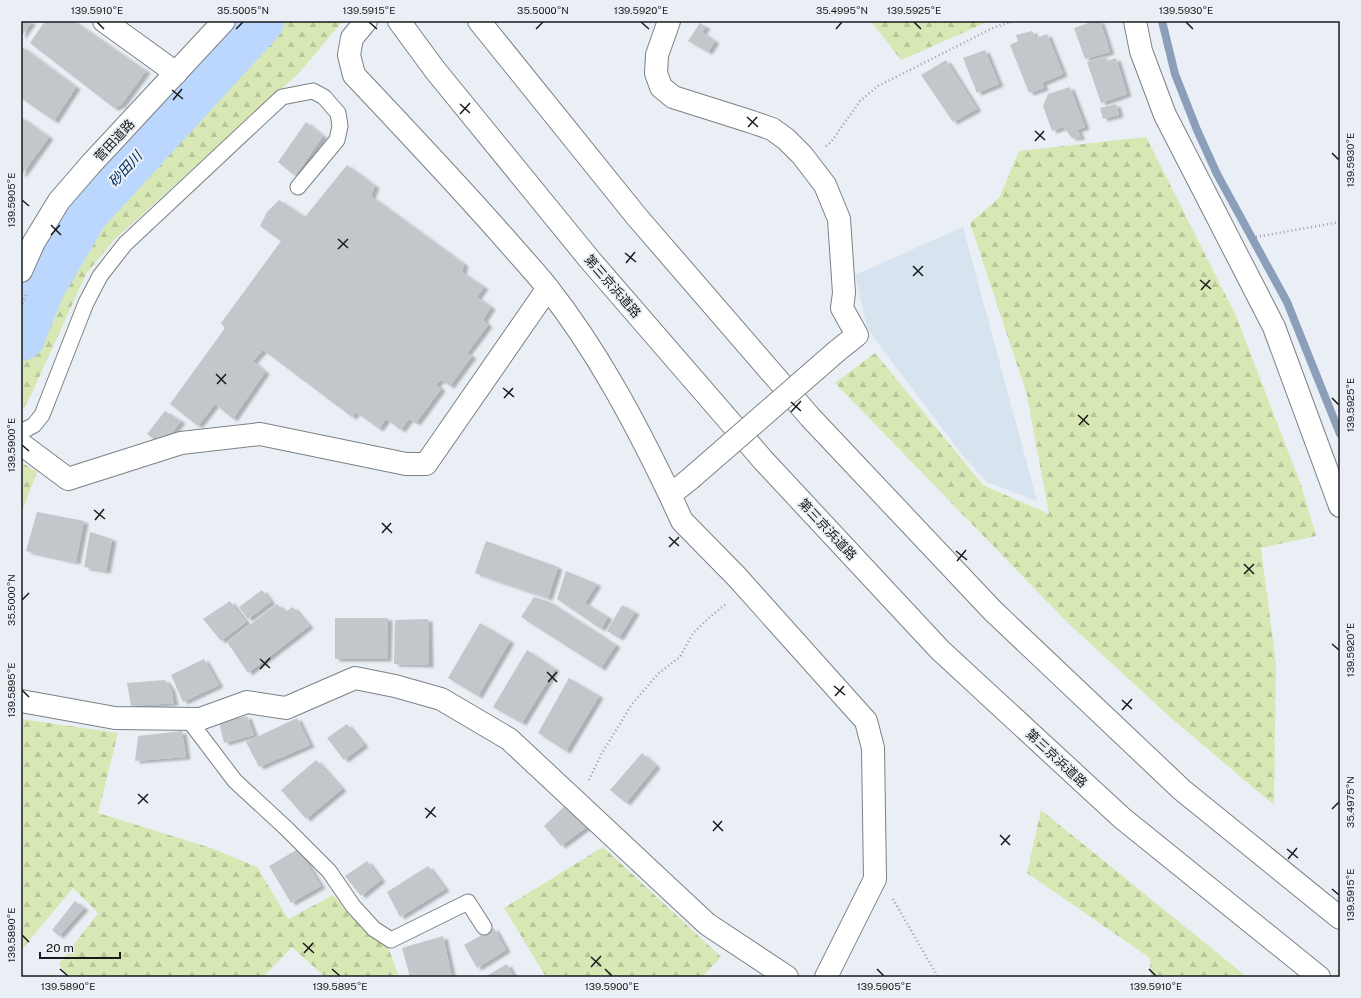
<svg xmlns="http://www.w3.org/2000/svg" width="1361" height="998" viewBox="0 0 1361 998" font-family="'Public Sans','Noto Sans JP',sans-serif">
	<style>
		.built { fill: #d7e3ee }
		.forest { fill: url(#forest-firs) }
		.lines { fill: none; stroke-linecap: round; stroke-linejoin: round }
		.stream { stroke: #8b9eba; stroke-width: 8 }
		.river { stroke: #bcd7fd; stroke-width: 48 }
		.building { fill: #c2c7cc; filter: url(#shadow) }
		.service-casing { stroke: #7c8186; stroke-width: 17 }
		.minor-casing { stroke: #7c8186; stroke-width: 24 }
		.tertiary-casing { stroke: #7c8186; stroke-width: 24 }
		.motorway-casing { stroke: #7c8186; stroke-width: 24 }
		.path { stroke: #9b9fa3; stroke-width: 2.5; stroke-dasharray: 1 3; stroke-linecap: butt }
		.service { stroke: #fff; stroke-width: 15 }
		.minor { stroke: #fff; stroke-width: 22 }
		.tertiary { stroke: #fff; stroke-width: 22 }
		.motorway { stroke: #fff; stroke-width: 22 }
		.minor-bridge-casing { stroke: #7c8186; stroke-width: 24; stroke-linecap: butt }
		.minor-bridge { stroke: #fff; stroke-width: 22 }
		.ticks { fill: none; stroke: #181a1c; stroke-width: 1.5 }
		.labels { text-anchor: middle; stroke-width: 4; stroke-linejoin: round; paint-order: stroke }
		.street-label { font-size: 13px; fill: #181a1c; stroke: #e9eff4 }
		.water-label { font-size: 14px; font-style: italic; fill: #022c62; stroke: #e9eff4 }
		.neatline { fill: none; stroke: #181a1c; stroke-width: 1.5 }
		.ticks-label { font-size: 10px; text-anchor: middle; fill: #181a1c }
	</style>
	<defs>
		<pattern id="forest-firs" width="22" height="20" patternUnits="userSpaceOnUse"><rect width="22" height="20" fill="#d7e8b4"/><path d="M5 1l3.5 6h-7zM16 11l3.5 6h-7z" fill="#b8c69a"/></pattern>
		<filter id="shadow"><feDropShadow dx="4.5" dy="2.5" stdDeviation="1" flood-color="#0004"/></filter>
	</defs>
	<rect width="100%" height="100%" fill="#e9eff4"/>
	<path class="built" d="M 963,227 L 1037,501 L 987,482 L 965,458 L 876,341 L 867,327 L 855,275 Z"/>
	<path class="forest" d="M 269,21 L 340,21 L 341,23 L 299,73 L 115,239 L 86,274 L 31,395 L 21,413 L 21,361 L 48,289 L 86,218 Z
		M 871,21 L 990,21 L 901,60 Z
		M 1146,137 L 1236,316 L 1301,485 L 1316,536 L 1261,548 L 1276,664 L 1274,805 L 1171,718 L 1069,624 L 835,383 L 875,353 L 983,485 L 1049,514 L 1027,395 L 970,223 L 999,198 L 1019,151 Z
		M 21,462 L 37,472 L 21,514 Z
		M 21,719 L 118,733 L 98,813 L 211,848 L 257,867 L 288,919 L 333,895 L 370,935 L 388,947 L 399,977 L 325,977 L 292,947 L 263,977 L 67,977 L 59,964 L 98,913 L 73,888 L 23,948 L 21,948 Z
		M 1041,810 L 1247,977 L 1151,977 L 1150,958 L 1027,873 Z
		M 603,847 L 721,957 L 702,977 L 546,977 L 504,908 Z"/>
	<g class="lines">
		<path class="stream" d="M 1162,21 L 1175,74 L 1197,130 L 1217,174 L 1287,302 L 1340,434"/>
		<path class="river" d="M 21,337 L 41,287 L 85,212 L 260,21"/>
	</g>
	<path class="building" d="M 21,21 L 32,21 L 21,37 Z
		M 45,21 L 74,21 L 146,71 L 121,105 L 114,108 L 30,43 Z
		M 1094,21 L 1100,21 L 1110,52 L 1085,59 L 1074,28 Z
		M 700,23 L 706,27 L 702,32 L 715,41 L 708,52 L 688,41 Z
		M 1032,31 L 1036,38 L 1047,34 L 1063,74 L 1042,83 L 1044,88 L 1029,93 L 1010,45 L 1018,41 L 1016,35 Z
		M 21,46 L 76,87 L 54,121 L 21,98 Z
		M 985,50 L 999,84 L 977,93 L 963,58 Z
		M 1105,57 L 1108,61 L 1116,58 L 1127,94 L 1101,103 L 1087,62 Z
		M 946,60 L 977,109 L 953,122 L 921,75 Z
		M 1070,87 L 1085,127 L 1077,130 L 1081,137 L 1072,138 L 1063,127 L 1052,131 L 1043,106 L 1048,94 Z
		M 1116,104 L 1119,115 L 1103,119 L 1100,108 Z
		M 21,117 L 49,137 L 21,176 Z
		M 306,122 L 323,136 L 295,176 L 278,162 Z
		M 347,165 L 375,186 L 371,196 L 464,264 L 462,272 L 484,287 L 477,297 L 491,307 L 483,320 L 488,325 L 467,353 L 472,356 L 450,386 L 441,380 L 436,384 L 441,389 L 416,423 L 409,419 L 401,430 L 386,419 L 379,429 L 356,412 L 352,417 L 263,350 L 253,361 L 265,372 L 233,419 L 215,404 L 198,426 L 170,404 L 225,328 L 221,323 L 281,241 L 260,226 L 267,212 L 279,200 L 305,217 Z
		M 165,411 L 181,421 L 162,446 L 147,434 Z
		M 37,512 L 84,521 L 76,562 L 26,551 Z
		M 90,532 L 112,539 L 106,571 L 84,567 Z
		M 486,541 L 558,567 L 548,598 L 475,573 Z
		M 566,571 L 597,584 L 585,603 L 608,617 L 601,629 L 557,599 Z
		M 262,590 L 271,602 L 248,619 L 239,607 Z
		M 534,597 L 550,602 L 616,645 L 601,668 L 521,617 Z
		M 230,601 L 246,622 L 221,641 L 203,619 Z
		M 277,604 L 285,612 L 293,607 L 309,626 L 248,673 L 227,642 Z
		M 622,605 L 635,612 L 619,638 L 607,631 Z
		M 335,618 L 388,618 L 387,659 L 335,659 Z
		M 428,619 L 429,665 L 394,664 L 395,620 Z
		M 480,623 L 510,641 L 478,696 L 448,678 Z
		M 527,650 L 555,669 L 522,723 L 493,707 Z
		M 204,659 L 219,685 L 183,702 L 171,675 Z
		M 569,678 L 599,696 L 566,751 L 538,733 Z
		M 165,680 L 171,689 L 174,703 L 131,706 L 127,683 Z
		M 247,716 L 254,735 L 224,743 L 219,722 Z
		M 297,718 L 310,745 L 259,767 L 246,742 Z
		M 347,724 L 364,745 L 344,760 L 327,738 Z
		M 182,731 L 186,757 L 135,761 L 138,736 Z
		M 642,753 L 656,766 L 626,803 L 610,790 Z
		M 316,760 L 342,789 L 306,819 L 281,790 Z
		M 567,804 L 588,826 L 561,846 L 544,826 Z
		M 298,849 L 321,886 L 291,903 L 269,866 Z
		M 367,861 L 381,880 L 361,896 L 345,876 Z
		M 428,866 L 445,889 L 400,917 L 387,892 Z
		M 75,901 L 84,908 L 59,936 L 52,930 Z
		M 494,928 L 506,950 L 477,968 L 464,945 Z
		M 443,936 L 452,977 L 410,977 L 402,948 Z
		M 507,964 L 514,977 L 489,977 L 488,975 Z"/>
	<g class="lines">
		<g class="service-casing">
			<path id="service" d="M 21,432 L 34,425 L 42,415 L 86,303 L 100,276 L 125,244 L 282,97 L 313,91 L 324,97 L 338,113 L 340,126 L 337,140 L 298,187
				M 188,719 L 235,781 L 287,829 L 329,871 L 353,906 L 374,929 L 391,940 L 468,902 L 484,927"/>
		</g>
		<g class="minor-casing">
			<path id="minor" d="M 104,21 L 176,73
				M 366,21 L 352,38 L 349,55 L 354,75 C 406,130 458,185 508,242 C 521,257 535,272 547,287 C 597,350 636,424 670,495
				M 669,21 L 657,55 L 656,73 L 661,87 L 673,97 L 752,122 L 772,129 L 786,139 L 802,155 L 825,185 L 839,219 L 844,293 L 842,308 L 857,335 L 837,351
				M 1135,21 L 1141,51 L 1165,115 L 1274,327 L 1340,506
				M 21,444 L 68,479 L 181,443 L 260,434 L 406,464 L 426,464 L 548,288
				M 690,479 L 670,495 L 682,521 L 737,577 L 866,721 L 873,748 L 875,879 L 826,977
				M 21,701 L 115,718 L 200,719 L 247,702 L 286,708 L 355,678 L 395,686 L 441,699 L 509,739 L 707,924 L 787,977"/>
		</g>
		<g class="tertiary-casing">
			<path id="tertiary" d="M 21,271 L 34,242 L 59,201 L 91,164 L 224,21"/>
		</g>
		<g class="motorway-casing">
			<path id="motorway" d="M 399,21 L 435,70 L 590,260 L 763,460 L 940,650 L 1122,818 L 1319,977
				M 479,21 L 637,217 L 810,417 L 993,611 L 1182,790 L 1340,918"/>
		</g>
		<path class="path" d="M 826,146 L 831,142 L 860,101 L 878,86 L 995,27 L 1014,21
			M 1256,237 L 1340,222
			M 21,307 L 26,295
			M 589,780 L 602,753 L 632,704 L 659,673 L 680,657 L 693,633 L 710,617 L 727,603
			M 893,899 L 938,977"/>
		<use href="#service" class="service"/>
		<use href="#minor" class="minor"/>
		<use href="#tertiary" class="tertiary"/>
		<use href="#motorway" class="motorway"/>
		<g class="minor-bridge-casing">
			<path id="minor-bridge" d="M 690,479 L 837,351"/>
		</g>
		<use href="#minor-bridge" class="minor-bridge"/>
	</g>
	<path class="ticks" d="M 97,22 L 104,29M 369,22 L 377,29M 641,22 L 649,29M 914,22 L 921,29M 1186,22 L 1193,29M 236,29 L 243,22M 536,29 L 543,22M 836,29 L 842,22M 172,90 L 183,99M 173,100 L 182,89M 460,104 L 470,113M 460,114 L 470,103M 747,117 L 758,127M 748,127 L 757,117M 1035,131 L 1045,140M 1035,141 L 1044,131M 1332,153 L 1339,160M 22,200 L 29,206M 51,225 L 61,235M 51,235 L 60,225M 338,239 L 348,248M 338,249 L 348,239M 625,253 L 636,262M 626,263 L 635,252M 913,266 L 923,276M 913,276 L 923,266M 1200,280 L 1211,289M 1201,290 L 1210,280M 216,374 L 226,384M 217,384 L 226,374M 503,388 L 514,397M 504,398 L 513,388M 1332,398 L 1339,405M 791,402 L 801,411M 791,412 L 801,401M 1078,415 L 1089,425M 1079,425 L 1088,415M 22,445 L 29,451M 94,510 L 105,519M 95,520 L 104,509M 382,523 L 392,533M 382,533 L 391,523M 669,537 L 679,546M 669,547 L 679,537M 956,551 L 967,560M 957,561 L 966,550M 1244,564 L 1254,574M 1244,574 L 1254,564M 22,600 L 29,593M 1332,644 L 1339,650M 260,659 L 270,668M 260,669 L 270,658M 547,672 L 557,682M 548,682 L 557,672M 834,686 L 845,695M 22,690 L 29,697M 835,696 L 844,686M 1122,700 L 1132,709M 1122,710 L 1132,699M 138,794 L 148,803M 138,804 L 148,794M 425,808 L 436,817M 1332,809 L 1339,802M 426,818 L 435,807M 713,821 L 723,831M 713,831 L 722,821M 1000,835 L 1010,845M 1001,845 L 1010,835M 1287,849 L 1298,858M 1288,859 L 1297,848M 1332,889 L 1339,895M 22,935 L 29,942M 303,943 L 314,953M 304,953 L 313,943M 591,957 L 601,966M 591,967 L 601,956M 60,969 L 68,976M 332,969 L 340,976M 605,969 L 612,976M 877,969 L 884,976M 1149,969 L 1156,976"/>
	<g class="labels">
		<g class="street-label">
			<text transform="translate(114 140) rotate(-47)" y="5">菅田道路</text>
			<text transform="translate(613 286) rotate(49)" y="5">第三京浜道路</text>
			<text transform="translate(828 529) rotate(47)" y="5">第三京浜道路</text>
			<text transform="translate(1057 758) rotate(43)" y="5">第三京浜道路</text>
		</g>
		<g class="water-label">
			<text transform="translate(125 169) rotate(-48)" y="5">砂田川</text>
		</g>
	</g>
	<rect width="1361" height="998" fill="none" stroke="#e9eff4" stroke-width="44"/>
	<path d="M40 952v6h80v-6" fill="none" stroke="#181a1c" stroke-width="2"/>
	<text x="46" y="952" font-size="12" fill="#181a1c" stroke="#e9eff4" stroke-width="3" paint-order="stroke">20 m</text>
	<rect x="22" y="22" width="1317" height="954" class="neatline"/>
	<g class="ticks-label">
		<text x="97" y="14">139.5910°E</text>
		<text x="243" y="14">35.5005°N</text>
		<text x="369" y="14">139.5915°E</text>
		<text x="543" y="14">35.5000°N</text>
		<text x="641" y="14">139.5920°E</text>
		<text x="842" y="14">35.4995°N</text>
		<text x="914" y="14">139.5925°E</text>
		<text x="1186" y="14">139.5930°E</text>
		<text transform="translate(1350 160) rotate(-90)" y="4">139.5930°E</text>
		<text transform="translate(11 200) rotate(-90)" y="4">139.5905°E</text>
		<text transform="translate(1350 405) rotate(-90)" y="4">139.5925°E</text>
		<text transform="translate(11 445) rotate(-90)" y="4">139.5900°E</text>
		<text transform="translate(11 600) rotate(-90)" y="4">35.5000°N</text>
		<text transform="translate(1350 650) rotate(-90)" y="4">139.5920°E</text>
		<text transform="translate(11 690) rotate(-90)" y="4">139.5895°E</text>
		<text transform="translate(1350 802) rotate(-90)" y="4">35.4975°N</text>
		<text transform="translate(1350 895) rotate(-90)" y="4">139.5915°E</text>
		<text transform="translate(11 935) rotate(-90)" y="4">139.5890°E</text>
		<text x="68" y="990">139.5890°E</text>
		<text x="340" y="990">139.5895°E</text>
		<text x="612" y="990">139.5900°E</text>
		<text x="884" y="990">139.5905°E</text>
		<text x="1156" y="990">139.5910°E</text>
	</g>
</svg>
